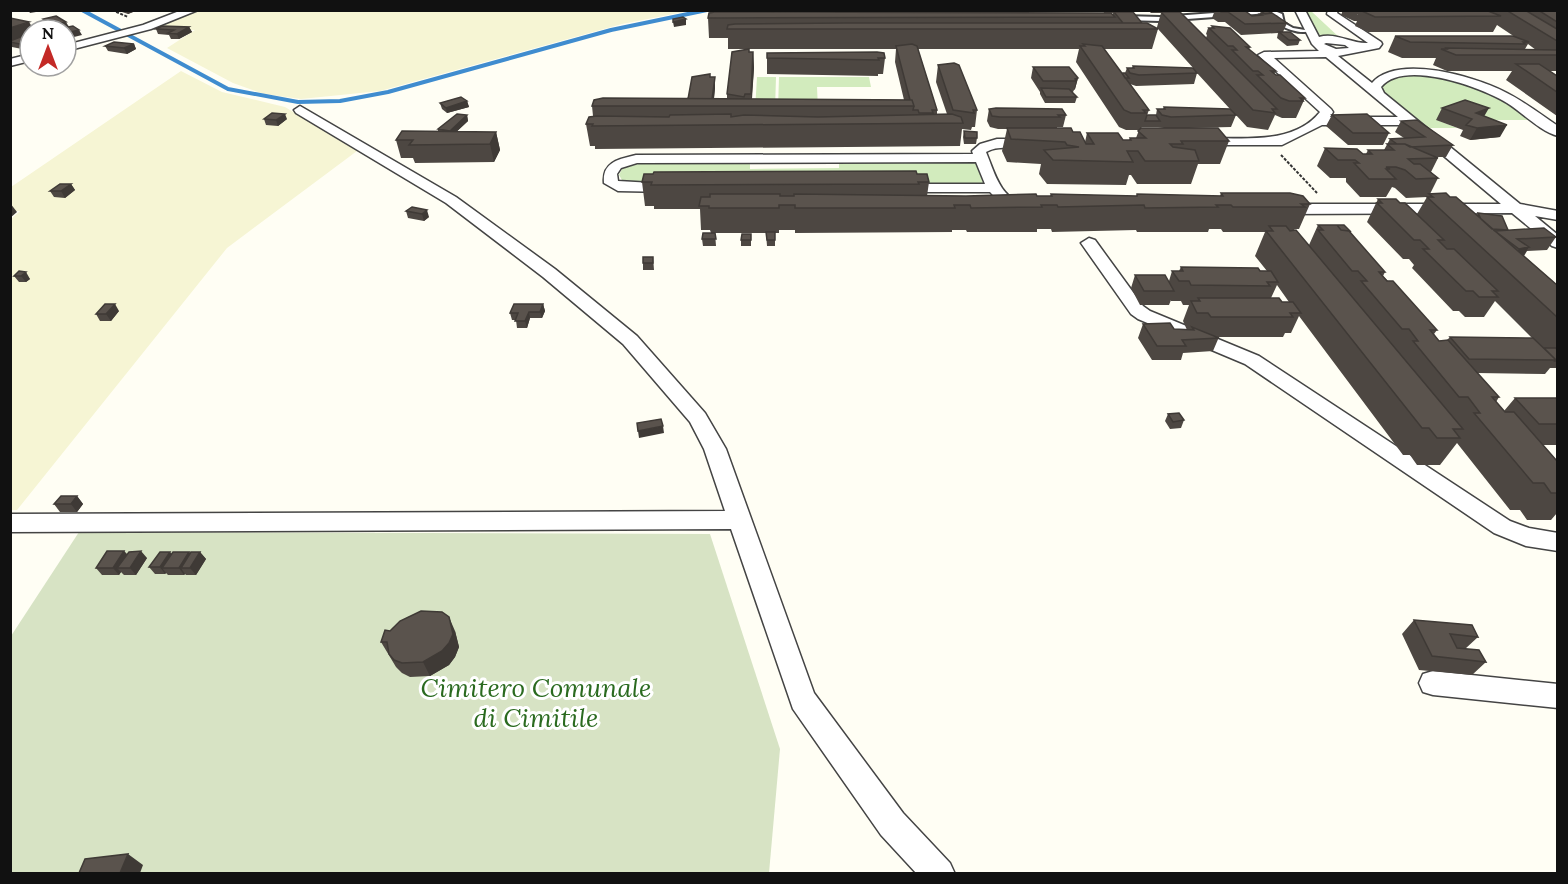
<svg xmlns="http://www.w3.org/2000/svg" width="1568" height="884" viewBox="0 0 1568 884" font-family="Lora,serif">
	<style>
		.farmland { fill: #f6f5d4 }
		.green { fill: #d2ebbd }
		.cemetery { fill: #d7e3c4 }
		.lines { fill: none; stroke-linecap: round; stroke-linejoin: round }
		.stream { stroke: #3f8ccf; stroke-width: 4 }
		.lane-casing { stroke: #444; stroke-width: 4 }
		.street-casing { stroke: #444; stroke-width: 3 }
		.path { stroke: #333; stroke-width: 2; stroke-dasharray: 3 1.5; stroke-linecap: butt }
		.lane { fill: #fff; fill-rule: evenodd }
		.street { fill: #fff; fill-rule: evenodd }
		.wall { fill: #4d4742; fill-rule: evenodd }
		.shaded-wall { fill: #3f3a36 }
		.building { fill: #5a534d; stroke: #3f3a36; stroke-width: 1.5 }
		.labels { text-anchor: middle; stroke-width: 6; stroke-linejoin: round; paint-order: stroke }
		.near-park-label { font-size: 26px; font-style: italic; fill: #2a6a1f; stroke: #fff }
	</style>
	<rect width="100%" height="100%" fill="#fffef4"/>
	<path class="farmland" d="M 198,10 L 689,11 L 622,24 L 380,91 L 301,99 L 264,94 L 233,83 L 167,48 L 195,30 L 149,28 Z
		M 181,71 L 222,92 L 285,107 L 357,151 L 227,248 L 17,510 L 11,510 L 10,220 L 20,211 L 11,211 L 11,187 Z"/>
	<path class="green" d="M 1305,11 L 1311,11 L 1340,38 L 1315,35 Z
		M 1417,75 C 1462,79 1495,95 1532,120 L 1437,120 L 1457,128 L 1426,128 L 1385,94 L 1382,86 L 1394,78 Z
		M 757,77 L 776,77 L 775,110 L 755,110 Z
		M 779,77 L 869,77 L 871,87 L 817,87 L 818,110 L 778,109 Z
		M 642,163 L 750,163 L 750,169 L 839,168 L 839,163 L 976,163 L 983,183 L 631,184 L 622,180 L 619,175 L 622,169 Z"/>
	<path class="cemetery" d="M 79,532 L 710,534 L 780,749 L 769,873 L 11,874 L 11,636 Z"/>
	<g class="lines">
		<path class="stream" d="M 82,10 L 228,89 L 298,102 L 340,101 L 388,92 L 611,30 L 707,10"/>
		<g class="lane-casing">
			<path id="lane" d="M 1255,10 L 1272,10 L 1282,14 L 1284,23 L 1293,28 L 1311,31 C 1301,34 1289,30 1280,25 L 1278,16 L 1269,13 L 1160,21 L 1124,20 L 1121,18 L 1124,16 L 1160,17 Z"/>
		</g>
		<g class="street-casing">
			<path id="street" d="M 182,10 L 198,10 L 151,29 L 66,51 L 66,45 L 143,25 Z
				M 1295,10 L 1305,10 L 1319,37 C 1336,32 1352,44 1368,43 L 1327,14 L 1328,10 L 1338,10 L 1337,13 L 1381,42 L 1382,44 L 1379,48 L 1338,56 L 1372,83 C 1397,54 1473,76 1503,91 C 1522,100 1540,114 1558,126 L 1558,136 C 1540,131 1523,113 1507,103 C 1481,87 1404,59 1381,87 L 1384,93 L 1520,204 L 1558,211 L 1558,220 L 1535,216 L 1558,235 L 1558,248 L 1552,246 L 1512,213 L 1280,214 L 1272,209 L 1280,204 L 1501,204 L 1407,125 L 1322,125 L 1282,145 L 1197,145 L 1195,142 L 1202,138 C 1240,137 1293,146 1320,112 L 1258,55 L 1264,52 L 1319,51 L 1312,44 ZM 1326,43 L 1345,45 L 1349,48 L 1336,49 L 1324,44 ZM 1326,57 L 1398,117 L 1330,117 L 1333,112 L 1331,109 L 1274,58 Z
				M 30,54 L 30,61 L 10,66 L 10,59 Z
				M 300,106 L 456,197 L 555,269 L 637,336 L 705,413 L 726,449 L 814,693 L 903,813 L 950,863 L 955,874 L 917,874 L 881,835 L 793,709 L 731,529 L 10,532 L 10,514 L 725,511 L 704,449 L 690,422 L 623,344 L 543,277 L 446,203 L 296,113 L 294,110 Z
				M 997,139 L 1033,139 L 1040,143 C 1027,154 1002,142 986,152 C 995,174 1000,198 1026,205 L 1029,208 L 1026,211 L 1006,209 L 990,192 L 899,192 L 892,188 L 899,184 L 985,184 L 976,162 L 637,163 L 621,168 L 617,174 L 618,181 L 670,184 L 677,188 L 670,192 L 618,191 L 604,183 C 602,162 619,159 636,155 L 973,154 L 972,151 L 980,144 Z
				M 1089,238 L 1095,240 L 1143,306 L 1150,311 L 1259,356 L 1510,521 L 1529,528 L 1558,533 L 1558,551 L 1526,546 L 1494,533 L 1245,364 L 1138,319 L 1131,314 L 1081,243 Z
				M 1433,671 L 1558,684 L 1558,708 L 1433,695 L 1423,692 L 1419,683 L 1423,674 Z"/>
		</g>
		<path class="path" d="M 112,10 L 128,17
			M 1281,155 L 1317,193"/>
		<use href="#lane" class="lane"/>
		<use href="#street" class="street"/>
	</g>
	<path class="wall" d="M 116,10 L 138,10 L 128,14 Z
		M 1103,10 L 1130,10 L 1130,12 L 1142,23 L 1157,28 L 1157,27 L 1161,13 L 1151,13 L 1148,10 L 1173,10 L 1173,12 L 1206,38 L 1207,35 L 1206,34 L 1208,28 L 1211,28 L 1212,26 L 1250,47 L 1249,50 L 1276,71 L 1274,74 L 1305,98 L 1296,118 L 1282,118 L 1275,115 L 1268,130 L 1247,127 L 1236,115 L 1231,127 L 1189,128 L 1229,141 L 1220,164 L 1198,164 L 1191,184 L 1137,184 L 1131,175 L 1129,175 L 1126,185 L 1047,184 L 1039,174 L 1041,164 L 1007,162 L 1002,151 L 1007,129 L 998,129 L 990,127 L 987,121 L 989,109 L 1066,115 L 1063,127 L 1057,127 L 1057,128 L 1073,132 L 1085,142 L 1087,133 L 1123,140 L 1129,140 L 1130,138 L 1136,138 L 1139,130 L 1126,130 L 1119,127 L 1076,62 L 1079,49 L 918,49 L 937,110 L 937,114 L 947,114 L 936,82 L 938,65 L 977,110 L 975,127 L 972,127 L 971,130 L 962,129 L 960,146 L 595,149 L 595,146 L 590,146 L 586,124 L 593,116 L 592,106 L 688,99 L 711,77 L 715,88 L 714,99 L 727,99 L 727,94 L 748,49 L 728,49 L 728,38 L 709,38 L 708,18 L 1113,15 L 1113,13 L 1104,13 ZM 1158,29 L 1195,70 L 1133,66 L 1132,68 L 1127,68 L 1125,73 L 1122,73 L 1104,49 L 1152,49 ZM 749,49 L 896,49 L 895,62 L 904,100 L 752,99 L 754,68 L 753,52 L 749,52 ZM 1197,73 L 1230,109 L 1164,107 L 1163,109 L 1157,109 L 1156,115 L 1147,115 L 1149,110 L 1130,84 L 1136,86 L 1194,84 ZM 1142,127 L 1158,127 L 1164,128 L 1141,128 Z
		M 1215,10 L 1244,10 L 1252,16 L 1259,16 L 1261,11 L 1287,23 L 1283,32 L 1300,40 L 1298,45 L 1287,46 L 1277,38 L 1278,33 L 1241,35 L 1225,22 L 1218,22 L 1212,18 Z
		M 1343,10 L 1359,10 L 1357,15 L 1359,10 L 1556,10 L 1557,11 L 1557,69 L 1556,71 L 1550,71 L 1557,76 L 1557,116 L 1506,80 L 1512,71 L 1447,71 L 1433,65 L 1436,58 L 1402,58 L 1388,52 L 1395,36 L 1515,37 L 1497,25 L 1493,32 L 1368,32 L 1355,26 L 1357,21 L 1354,21 L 1341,15 ZM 1528,44 L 1536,50 L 1525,49 Z
		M 10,18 L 23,36 L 27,50 L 12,47 L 10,44 Z
		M 43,19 L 69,26 L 82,35 L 64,30 L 63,28 L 55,30 L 45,24 Z
		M 189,27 L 192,32 L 179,39 L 171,39 L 169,35 L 158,34 L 156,29 Z
		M 134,44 L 136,49 L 127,54 L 108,51 L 105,46 Z
		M 767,53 L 885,58 L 883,74 L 878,74 L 878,76 L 767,74 Z
		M 1033,67 L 1078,78 L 1075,89 L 1074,90 L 1073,92 L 1072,92 L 1077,97 L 1075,103 L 1045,103 L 1040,94 L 1040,92 L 1031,78 Z
		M 467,101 L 469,107 L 447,113 L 442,109 L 440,103 Z
		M 1442,108 L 1484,116 L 1500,137 L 1470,140 L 1460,136 L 1463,130 L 1436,120 Z
		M 467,115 L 468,121 L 456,132 L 496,132 L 500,150 L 494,162 L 415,163 L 413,158 L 401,158 L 396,140 L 438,132 L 438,129 Z
		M 1332,115 L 1389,133 L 1383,145 L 1348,145 L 1326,126 Z
		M 264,119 L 287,119 L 278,126 L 266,125 Z
		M 1401,121 L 1453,145 L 1446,157 L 1437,157 L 1438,158 L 1431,172 L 1438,178 L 1430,194 L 1450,197 L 1477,215 L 1478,213 L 1508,230 L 1556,237 L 1547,250 L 1527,251 L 1524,256 L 1557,285 L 1557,368 L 1550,368 L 1545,374 L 1477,373 L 1499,397 L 1496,402 L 1504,411 L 1515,398 L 1557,398 L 1557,445 L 1543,445 L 1557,461 L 1557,513 L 1551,520 L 1527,520 L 1520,510 L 1510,510 L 1457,443 L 1440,465 L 1417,465 L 1410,455 L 1403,455 L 1299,316 L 1291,333 L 1285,333 L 1283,337 L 1219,337 L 1213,351 L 1183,353 L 1181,360 L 1152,360 L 1138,338 L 1143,324 L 1174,329 L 1187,330 L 1183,321 L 1189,305 L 1183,305 L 1181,301 L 1171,301 L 1171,300 L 1169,305 L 1140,305 L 1131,288 L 1135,275 L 1169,281 L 1172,271 L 1179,271 L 1181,267 L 1267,271 L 1255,256 L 1265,232 L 1223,232 L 1221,229 L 1209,229 L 1208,232 L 1137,232 L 1136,230 L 1052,232 L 1051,229 L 1037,229 L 1037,232 L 967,232 L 966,230 L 952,230 L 952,232 L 795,233 L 795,230 L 779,230 L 779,233 L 775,233 L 775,246 L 767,246 L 766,233 L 711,233 L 710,230 L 701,230 L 700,209 L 654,209 L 654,206 L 645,206 L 642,182 L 917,174 L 929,182 L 927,196 L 1050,196 L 1051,194 L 1136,196 L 1220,196 L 1221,193 L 1310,204 L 1299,229 L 1295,229 L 1294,230 L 1309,245 L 1318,225 L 1385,272 L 1383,276 L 1437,330 L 1434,334 L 1439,341 L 1447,340 L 1450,337 L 1532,338 L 1495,301 L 1484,317 L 1465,317 L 1459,311 L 1453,311 L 1412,268 L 1414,265 L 1409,259 L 1403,259 L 1367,222 L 1378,199 L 1400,203 L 1417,214 L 1427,197 L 1406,198 L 1395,188 L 1392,187 L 1386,197 L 1360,197 L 1346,182 L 1346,178 L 1330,178 L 1317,166 L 1325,148 L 1363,154 L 1366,154 L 1368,150 L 1384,150 L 1390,139 L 1404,138 L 1395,132 ZM 1277,285 L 1289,302 L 1282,302 L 1271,298 Z
		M 964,131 L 977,138 L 976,144 L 964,144 L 963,137 Z
		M 71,184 L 75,190 L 65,198 L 54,197 L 50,191 Z
		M 412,207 L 429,217 L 424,221 L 408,218 L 406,211 Z
		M 715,233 L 716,246 L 703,246 L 702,239 Z
		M 751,234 L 751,246 L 741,246 L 741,240 Z
		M 653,257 L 654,270 L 643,270 L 643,263 Z
		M 19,271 L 30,279 L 26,282 L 19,282 L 14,276 Z
		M 543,304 L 545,311 L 542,318 L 530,318 L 527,328 L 517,328 L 516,320 L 512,320 L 510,313 Z
		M 119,311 L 111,321 L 100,321 L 96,314 Z
		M 1168,414 L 1184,420 L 1181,428 L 1170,429 L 1165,421 Z
		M 77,496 L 83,504 L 77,512 L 60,512 L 54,504 Z
		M 124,551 L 127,554 L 147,558 L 136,575 L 124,575 L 121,572 L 119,575 L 102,575 L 96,568 Z
		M 189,552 L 190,553 L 200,552 L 206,559 L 196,575 L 186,575 L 185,574 L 184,575 L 168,575 L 166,573 L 165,574 L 155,574 L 149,567 L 172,554 Z
		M 1414,620 L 1478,637 L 1465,649 L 1486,662 L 1472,675 L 1419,670 L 1402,634 Z
		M 455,631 L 459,647 L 455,657 L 449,665 L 430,676 L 410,677 L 402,673 L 396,667 L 381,642 Z"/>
	<path class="shaded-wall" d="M 28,10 L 42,10 L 42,11 L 30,13 Z
		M 126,10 L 138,10 L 128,14 Z
		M 686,19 L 686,25 L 674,27 L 673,22 Z
		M 29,22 L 34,30 L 30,30 L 30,34 L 10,41 L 10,28 Z
		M 66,22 L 69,27 L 55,30 L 52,25 Z
		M 189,27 L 192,32 L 179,39 L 177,34 Z
		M 79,30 L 82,35 L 66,39 L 66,33 Z
		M 30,43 L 30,49 L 27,50 L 24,45 Z
		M 134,44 L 136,49 L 127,54 L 124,48 Z
		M 753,52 L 754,68 L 751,106 L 751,94 Z
		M 715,77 L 715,88 L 713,106 L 712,100 Z
		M 1078,78 L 1075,89 L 1074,90 L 1076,81 L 1075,79 Z
		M 467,101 L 469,107 L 447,113 L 446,108 Z
		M 1489,108 L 1482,120 L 1476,113 Z
		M 285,114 L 287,119 L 278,126 L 276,120 Z
		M 467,115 L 468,121 L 451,137 L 450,131 Z
		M 1507,125 L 1500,137 L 1470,140 L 1477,128 Z
		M 496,132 L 500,150 L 494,162 L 490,144 Z
		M 71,184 L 75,190 L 65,198 L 61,191 Z
		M 10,203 L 17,212 L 10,218 Z
		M 427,210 L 429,217 L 424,221 L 422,214 Z
		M 1529,247 L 1520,261 L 1510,262 L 1519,249 Z
		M 26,272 L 30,279 L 26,282 L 21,276 Z
		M 115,304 L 119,311 L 111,321 L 106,314 Z
		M 543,304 L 545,311 L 542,318 L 540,312 Z
		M 529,312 L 530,318 L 527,328 L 525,321 Z
		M 663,426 L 664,433 L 639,438 L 638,431 Z
		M 77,496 L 83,504 L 77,512 L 71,504 Z
		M 124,551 L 130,558 L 117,568 L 121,572 L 119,575 L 113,568 Z
		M 141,551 L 147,558 L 136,575 L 130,568 Z
		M 170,552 L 176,559 L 162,568 L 166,573 L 165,574 L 160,567 Z
		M 189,552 L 194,559 L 181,568 L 185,574 L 184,575 L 179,568 Z
		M 200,552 L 206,559 L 196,575 L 190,568 Z
		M 449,617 L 455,631 L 459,647 L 455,657 L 449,665 L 430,676 L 423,662 Z
		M 128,854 L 143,865 L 140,873 L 120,873 Z"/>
	<path class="building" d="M 1219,10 L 1244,10 L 1252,16 L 1262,15 L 1260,14 L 1272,13 L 1287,23 L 1245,24 L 1228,12 L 1221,12 Z
		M 1506,10 L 1525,10 L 1557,29 L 1557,41 Z
		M 1538,10 L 1556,10 L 1557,11 L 1557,22 Z
		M 1261,11 L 1268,11 L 1272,13 L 1265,14 Z
		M 1362,11 L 1488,11 L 1501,16 L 1375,17 Z
		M 715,12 L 1111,13 L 1115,17 L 708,18 L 709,13 Z
		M 1114,12 L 1133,12 L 1142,23 L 1123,23 Z
		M 1161,12 L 1180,12 L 1277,109 L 1272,109 L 1275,113 L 1253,110 Z
		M 56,16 L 66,22 L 52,25 L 43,19 Z
		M 683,17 L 686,19 L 673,22 L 673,19 Z
		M 10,18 L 29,22 L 10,28 Z
		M 845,23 L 1147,23 L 1158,29 L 727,29 L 728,25 L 735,24 Z
		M 73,26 L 79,30 L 66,33 L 66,30 L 63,28 Z
		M 162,26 L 189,27 L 177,34 L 168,33 L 174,30 L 156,29 Z
		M 1212,26 L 1230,28 L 1250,47 L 1246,47 L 1250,50 L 1276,71 L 1271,71 L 1276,75 L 1280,75 L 1305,98 L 1300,98 L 1303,101 L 1289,101 L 1281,98 L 1257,75 L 1263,75 L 1258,71 L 1253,71 L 1232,50 L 1237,50 L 1233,46 L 1228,46 L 1209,28 L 1214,28 Z
		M 1279,32 L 1290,32 L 1300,40 L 1289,40 Z
		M 23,36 L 30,39 L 30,43 L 24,45 L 10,42 L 10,41 Z
		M 1395,36 L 1513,36 L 1529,42 L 1523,42 L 1525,44 L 1410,42 Z
		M 114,42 L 134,44 L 124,48 L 105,46 Z
		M 912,44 L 917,46 L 937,110 L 932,110 L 933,113 L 919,113 L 918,110 L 913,110 L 914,106 L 912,100 L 910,100 L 896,46 Z
		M 1083,44 L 1102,46 L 1149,110 L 1143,110 L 1146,113 L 1131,113 L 1124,110 L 1080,46 L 1085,46 Z
		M 1446,48 L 1557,50 L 1557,55 L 1456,55 L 1441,49 L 1447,49 Z
		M 749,49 L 749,52 L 753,52 L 751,94 L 745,94 L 744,97 L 727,94 L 732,52 Z
		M 877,52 L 884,53 L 885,58 L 878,58 L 879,60 L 767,58 L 767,53 Z
		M 954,63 L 959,65 L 977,110 L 973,110 L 974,113 L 953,110 L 938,65 Z
		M 1516,64 L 1539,64 L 1557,76 L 1557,92 Z
		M 1133,66 L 1193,68 L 1197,73 L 1139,75 L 1130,73 L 1127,68 L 1134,68 Z
		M 1033,67 L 1069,67 L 1078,78 L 1075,79 L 1076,81 L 1043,81 Z
		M 1122,73 L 1125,73 L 1129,78 L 1125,78 Z
		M 710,74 L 710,77 L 715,77 L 712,99 L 688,99 L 692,77 Z
		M 1041,88 L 1069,89 L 1077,97 L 1046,97 Z
		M 461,97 L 467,101 L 446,108 L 440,103 Z
		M 603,98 L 912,100 L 914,106 L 592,106 L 594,100 Z
		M 1465,100 L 1489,108 L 1476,113 L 1507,125 L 1477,128 L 1466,125 L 1472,119 L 1442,108 Z
		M 1164,107 L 1230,109 L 1236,115 L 1171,117 L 1162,115 L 1157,109 L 1165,109 Z
		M 996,108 L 1062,109 L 1066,115 L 1058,115 L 1060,117 L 1000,117 L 992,116 L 989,109 Z
		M 272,113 L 285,114 L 276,120 L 264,119 Z
		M 457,114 L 467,115 L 450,131 L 438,129 Z
		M 731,114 L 731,117 L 744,115 L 818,117 L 952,114 L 961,117 L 963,123 L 592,126 L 593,124 L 586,124 L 589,117 L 597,116 L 669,117 L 670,115 Z
		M 1367,114 L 1389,133 L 1353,133 L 1332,115 Z
		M 1147,115 L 1156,115 L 1160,121 L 1145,121 Z
		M 1417,120 L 1453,145 L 1410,147 L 1405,144 L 1397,144 L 1390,139 L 1425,137 L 1401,121 Z
		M 1007,128 L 1071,128 L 1073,132 L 1080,132 L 1086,144 L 1094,144 L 1087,133 L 1118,133 L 1123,140 L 1131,140 L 1130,138 L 1146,138 L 1138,131 L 1141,128 L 1218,128 L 1229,141 L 1181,141 L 1183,144 L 1170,144 L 1173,147 L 1195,150 L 1199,161 L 1145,161 L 1138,151 L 1127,151 L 1133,162 L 1053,160 L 1044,150 L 1079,147 L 1067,145 L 1065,142 L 1011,139 Z
		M 402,131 L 496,132 L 490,144 L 409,145 L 413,140 L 396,140 Z
		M 964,131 L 977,132 L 977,138 L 965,138 Z
		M 1387,144 L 1405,144 L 1438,158 L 1408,159 L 1414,164 L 1420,164 L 1438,178 L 1416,179 L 1405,170 L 1396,167 L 1386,167 L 1390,169 L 1386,169 L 1396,179 L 1369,179 L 1354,163 L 1359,163 L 1355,160 L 1338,160 L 1325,148 L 1357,149 L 1363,154 L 1372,154 L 1368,150 L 1394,150 Z
		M 916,171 L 917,174 L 927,174 L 929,182 L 918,182 L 919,184 L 651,185 L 652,182 L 642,182 L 644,174 L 653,174 L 654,172 Z
		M 60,184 L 71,184 L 61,191 L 50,191 Z
		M 1221,193 L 1290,193 L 1303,196 L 1310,204 L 1301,204 L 1305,207 L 1233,207 L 1231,205 L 1216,205 L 1218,207 L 1145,208 L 1144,205 L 1058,207 L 1057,205 L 1041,205 L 1042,207 L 971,208 L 970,205 L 954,205 L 955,208 L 795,208 L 795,205 L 779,205 L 779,208 L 709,208 L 709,206 L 699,206 L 701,197 L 710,197 L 710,194 L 780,194 L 780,196 L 794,196 L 794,194 L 966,196 L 1036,194 L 1037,196 L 1052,196 L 1051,194 L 1137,196 L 1137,194 L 1223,196 Z
		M 1446,193 L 1450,197 L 1456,197 L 1557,285 L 1557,317 L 1427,197 L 1433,197 L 1429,194 Z
		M 1378,199 L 1396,199 L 1400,203 L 1405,203 L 1444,240 L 1438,240 L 1447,249 L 1454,249 L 1498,291 L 1492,291 L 1498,297 L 1479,297 L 1473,291 L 1466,291 L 1423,249 L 1429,249 L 1420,240 L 1414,240 L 1377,203 L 1382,203 Z
		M 412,207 L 427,210 L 422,214 L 406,211 Z
		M 1478,213 L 1502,216 L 1508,230 L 1492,229 L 1481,219 Z
		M 1318,225 L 1337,225 L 1341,230 L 1349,231 L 1385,272 L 1379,272 L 1387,281 L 1393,281 L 1437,330 L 1430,330 L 1439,341 L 1448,340 L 1499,397 L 1492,397 L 1505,412 L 1514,412 L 1557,461 L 1557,493 L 1551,493 L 1544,483 L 1533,483 L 1474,413 L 1480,413 L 1468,397 L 1459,397 L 1413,341 L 1418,341 L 1409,329 L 1402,329 L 1361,281 L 1367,281 L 1358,271 L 1352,271 L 1318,230 L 1323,230 Z
		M 1324,225 L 1344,225 L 1351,232 L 1349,231 L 1341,230 L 1337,225 Z
		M 1269,226 L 1286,226 L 1290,231 L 1296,230 L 1463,429 L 1453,429 L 1460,438 L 1437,438 L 1429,428 L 1422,428 L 1266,231 L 1273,231 Z
		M 1544,228 L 1556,237 L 1517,239 L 1529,247 L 1519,249 L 1495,231 Z
		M 766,232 L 775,232 L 775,240 L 767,240 Z
		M 703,233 L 715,233 L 716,239 L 702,239 Z
		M 742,234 L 751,234 L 751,240 L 741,240 Z
		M 643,257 L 653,257 L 653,263 L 643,263 Z
		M 1181,267 L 1258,268 L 1260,271 L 1271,271 L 1278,282 L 1267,282 L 1270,286 L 1191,285 L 1189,281 L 1179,281 L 1172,271 L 1183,271 Z
		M 19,271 L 26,272 L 21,276 L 14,276 Z
		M 1135,275 L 1165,275 L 1174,291 L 1144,291 Z
		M 1198,298 L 1279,298 L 1282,302 L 1293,302 L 1301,313 L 1290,313 L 1293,317 L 1211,317 L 1208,313 L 1197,313 L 1191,301 L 1200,301 Z
		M 105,304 L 115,304 L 106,314 L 96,314 Z
		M 514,304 L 543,304 L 540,312 L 529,312 L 525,321 L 515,321 L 518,313 L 510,313 Z
		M 1170,323 L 1174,329 L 1194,330 L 1192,327 L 1219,338 L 1182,340 L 1186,346 L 1157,346 L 1143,324 Z
		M 1450,337 L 1533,338 L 1556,360 L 1469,359 Z
		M 1544,348 L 1556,348 L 1557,350 L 1557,361 L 1555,361 L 1556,360 Z
		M 1515,398 L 1557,398 L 1557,424 L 1539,424 Z
		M 1179,413 L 1184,420 L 1173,422 L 1168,414 Z
		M 661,419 L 663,426 L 638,431 L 637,423 Z
		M 61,496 L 77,496 L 71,504 L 54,504 Z
		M 107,551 L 124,551 L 113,568 L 96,568 Z
		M 141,551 L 130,568 L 117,568 L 129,552 Z
		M 160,552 L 170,552 L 160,567 L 149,567 Z
		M 173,552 L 189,552 L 179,568 L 162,568 Z
		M 191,552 L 200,552 L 190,568 L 181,568 Z
		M 421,611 L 442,612 L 449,617 L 453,634 L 449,643 L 442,651 L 423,662 L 402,663 L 394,660 L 389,654 L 387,642 L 381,642 L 385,630 L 390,631 L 400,621 Z
		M 1414,620 L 1472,625 L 1478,637 L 1450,634 L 1457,648 L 1479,650 L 1486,662 L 1432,656 Z
		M 128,854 L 120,873 L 79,873 L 85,859 Z"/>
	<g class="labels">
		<g class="near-park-label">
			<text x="536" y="697">Cimitero Comunale<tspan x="536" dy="30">di Cimitile</tspan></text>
		</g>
	</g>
	<rect width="1568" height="884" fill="none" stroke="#111111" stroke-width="24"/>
	<g transform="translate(48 48)"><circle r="28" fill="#ffffff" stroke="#a0a0a0" stroke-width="1.5"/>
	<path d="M0-4.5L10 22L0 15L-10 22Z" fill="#c32926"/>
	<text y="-9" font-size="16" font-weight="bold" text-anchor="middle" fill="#111111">N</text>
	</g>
</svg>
